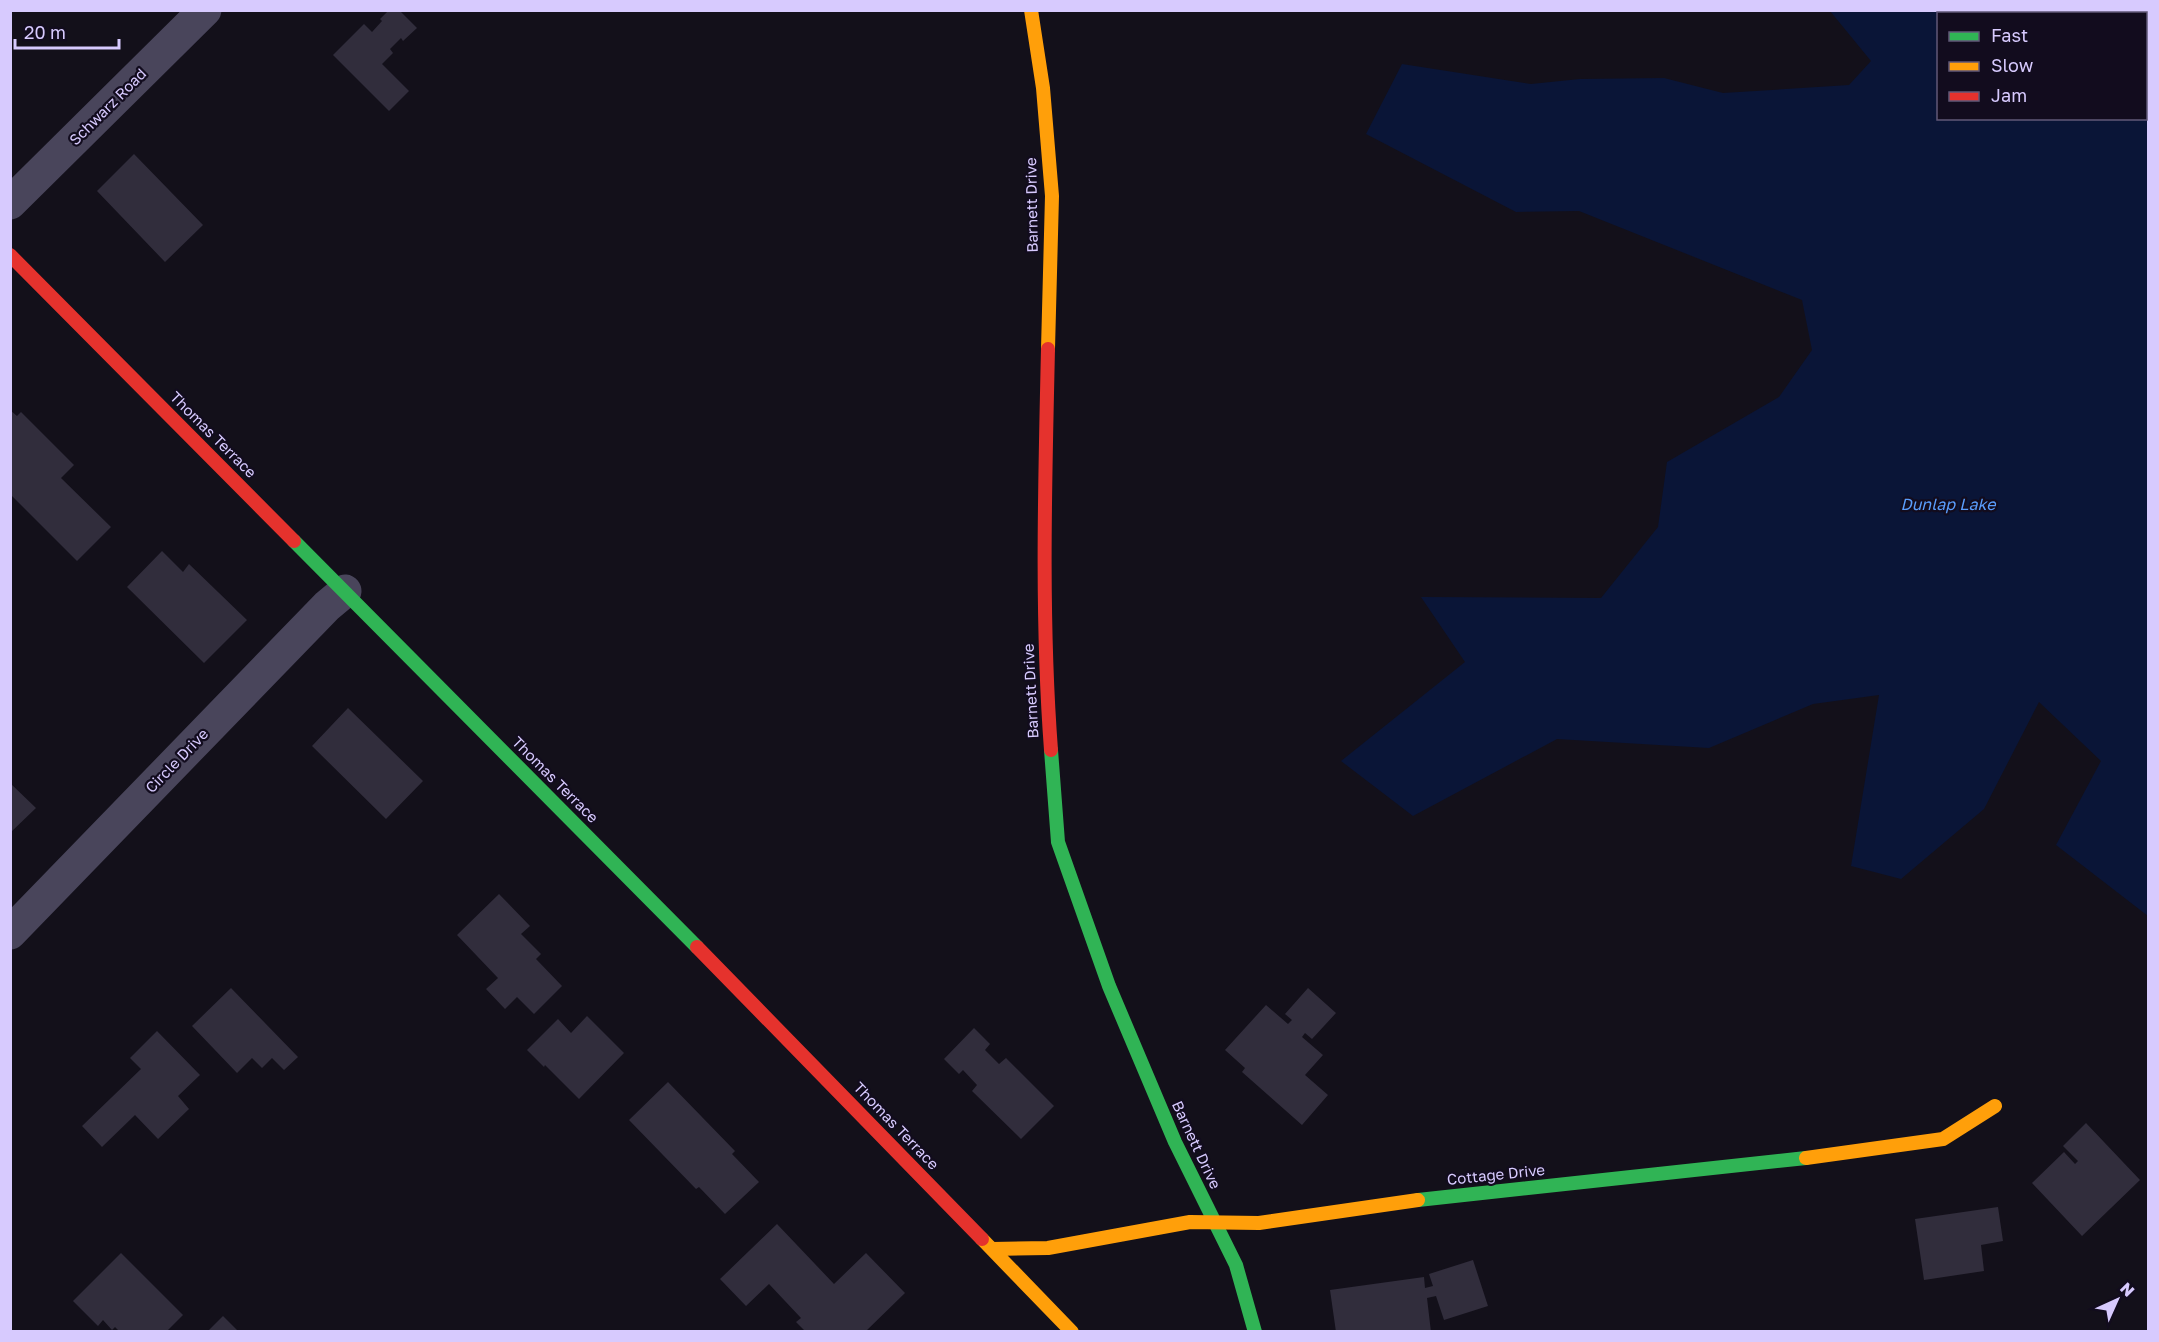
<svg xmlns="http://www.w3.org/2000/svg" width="2159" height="1342" viewBox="0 0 2159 1342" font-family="'Golos Text',sans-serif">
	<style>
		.water { fill: #0a1537; fill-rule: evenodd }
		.building { fill: #312d3c }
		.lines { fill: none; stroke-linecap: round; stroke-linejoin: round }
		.street { stroke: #49455b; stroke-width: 33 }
		.fast { stroke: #30b455; stroke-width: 14 }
		.slow { stroke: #ff9f0a; stroke-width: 14 }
		.jam { stroke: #e5322d; stroke-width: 14 }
		.labels { text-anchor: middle; stroke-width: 4.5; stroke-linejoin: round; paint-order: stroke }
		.street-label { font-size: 15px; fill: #d7cafe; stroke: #120c1e }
		.water-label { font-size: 16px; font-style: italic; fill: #5a9dfc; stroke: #120c1e }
	</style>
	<rect width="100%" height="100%" fill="#13101a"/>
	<path class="water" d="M 1830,11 L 2148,11 L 2148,916 L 2056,845 L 2101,761 L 2039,702 L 1984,809 L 1901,879 L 1851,866 L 1879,695 L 1813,704 L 1709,748 L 1557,739 L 1413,816 L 1341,761 L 1465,662 L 1421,597 L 1601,598 L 1658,527 L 1667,462 L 1779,397 L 1812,350 L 1802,300 L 1579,211 L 1516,212 L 1366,134 L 1402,64 L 1531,84 L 1580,79 L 1664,78 L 1723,93 L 1849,85 L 1871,61 ZM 1938,14 L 2146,14 L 2146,118 L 1938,118 Z"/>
	<path class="building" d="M 389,10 L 399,10 L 417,28 L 403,41 L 401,38 L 390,49 L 393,53 L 382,64 L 409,91 L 389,111 L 333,55 L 364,24 L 372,32 L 382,21 L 380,19 Z
		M 134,154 L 203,225 L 165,262 L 97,191 Z
		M 10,410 L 17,416 L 21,412 L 74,465 L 61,478 L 111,527 L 77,561 L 10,494 Z
		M 162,551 L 183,572 L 189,564 L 247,620 L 204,663 L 127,587 Z
		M 348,708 L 423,781 L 386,819 L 312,746 Z
		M 10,783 L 36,808 L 10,833 Z
		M 499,894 L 530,926 L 521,934 L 541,954 L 536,959 L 562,986 L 534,1014 L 517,997 L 505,1009 L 486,989 L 498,978 L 457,935 Z
		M 231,988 L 298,1057 L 284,1070 L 272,1058 L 262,1068 L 252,1058 L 237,1073 L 192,1026 Z
		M 1308,988 L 1336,1013 L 1312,1039 L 1305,1033 L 1302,1037 L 1323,1055 L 1305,1075 L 1328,1095 L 1302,1125 L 1242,1072 L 1245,1068 L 1225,1050 L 1266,1005 L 1288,1024 L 1292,1020 L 1285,1014 Z
		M 587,1016 L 624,1053 L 579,1099 L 545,1065 L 544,1067 L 527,1050 L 558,1019 L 571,1033 Z
		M 974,1028 L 990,1044 L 985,1050 L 999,1064 L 1006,1058 L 1054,1106 L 1021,1139 L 972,1091 L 977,1085 L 963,1070 L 959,1074 L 944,1059 Z
		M 157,1031 L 200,1075 L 178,1096 L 189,1109 L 158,1139 L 135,1115 L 102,1147 L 82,1126 L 141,1069 L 130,1058 Z
		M 668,1082 L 735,1151 L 732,1154 L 759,1182 L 725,1214 L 699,1187 L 696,1189 L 629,1120 Z
		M 2086,1123 L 2140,1180 L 2082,1236 L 2032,1183 L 2064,1152 L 2075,1164 L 2078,1161 L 2063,1146 Z
		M 1998,1207 L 2003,1241 L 1981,1245 L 1984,1271 L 1924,1280 L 1915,1219 Z
		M 777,1224 L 834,1284 L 866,1253 L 905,1293 L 865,1332 L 806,1332 L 796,1322 L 801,1318 L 769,1284 L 746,1306 L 720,1279 Z
		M 121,1253 L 183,1315 L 166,1332 L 120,1332 L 115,1327 L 112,1330 L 103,1320 L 98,1326 L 73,1301 Z
		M 1473,1260 L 1488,1306 L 1444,1320 L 1436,1296 L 1427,1298 L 1431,1332 L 1336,1332 L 1330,1290 L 1424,1277 L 1425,1288 L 1433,1286 L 1429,1274 Z
		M 223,1316 L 239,1332 L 207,1332 Z"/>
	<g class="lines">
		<path class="street" d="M 10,203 L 205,10
			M 10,933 L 327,606 L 345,591"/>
		<path class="fast" d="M 294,541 L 697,947
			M 1051,750 L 1058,842 L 1109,986 L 1175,1142 L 1236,1265 L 1255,1332
			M 1418,1200 L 1806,1158"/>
		<path class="slow" d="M 1031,10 L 1043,88 L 1052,196 L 1048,349
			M 1806,1158 L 1943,1139 L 1995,1106
			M 982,1239 L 1072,1332
			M 992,1249 L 1048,1248 L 1190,1222 L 1259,1223 L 1418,1200"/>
		<path class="jam" d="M 10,255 L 294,541
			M 1048,349 C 1045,483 1041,617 1051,750
			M 697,947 L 982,1239"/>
	</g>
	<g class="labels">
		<g class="street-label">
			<text transform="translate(108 107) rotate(-45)" y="5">Schwarz Road</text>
			<text transform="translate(1032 205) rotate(-91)" y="5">Barnett Drive</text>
			<text transform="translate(213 435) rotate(45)" y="5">Thomas Terrace</text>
			<text transform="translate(1031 691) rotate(-93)" y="5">Barnett Drive</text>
			<text transform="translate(177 761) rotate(-46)" y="5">Circle Drive</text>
			<text transform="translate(555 780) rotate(45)" y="5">Thomas Terrace</text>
			<text transform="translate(896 1126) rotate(46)" y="5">Thomas Terrace</text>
			<text transform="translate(1196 1145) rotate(65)" y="5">Barnett Drive</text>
			<text transform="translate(1496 1175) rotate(-6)" y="5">Cottage Drive</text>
		</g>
		<g class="water-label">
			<text x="1948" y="510">Dunlap Lake</text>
		</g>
	</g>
	<rect width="2159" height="1342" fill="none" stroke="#d7cafe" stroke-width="24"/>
	<rect x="1937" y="12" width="210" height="108" fill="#120c1e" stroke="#615878" stroke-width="1.5"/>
	<rect x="1949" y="32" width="30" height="9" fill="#30b455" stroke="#615878" stroke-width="1.5"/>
	<text x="1991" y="42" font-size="18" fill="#d7cafe">Fast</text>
	<rect x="1949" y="62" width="30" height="9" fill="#ff9f0a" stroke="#615878" stroke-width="1.5"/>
	<text x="1991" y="72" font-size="18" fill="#d7cafe">Slow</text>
	<rect x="1949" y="92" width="30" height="9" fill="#e5322d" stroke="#615878" stroke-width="1.5"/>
	<text x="1991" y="102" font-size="18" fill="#d7cafe">Jam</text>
	<g transform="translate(2117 1300) rotate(45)" stroke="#120c1e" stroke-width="4.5" paint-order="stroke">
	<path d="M0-4.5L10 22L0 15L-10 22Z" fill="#d7cafe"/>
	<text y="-9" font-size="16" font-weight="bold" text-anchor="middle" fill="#d7cafe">N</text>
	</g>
	<path d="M15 39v9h104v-9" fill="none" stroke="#d7cafe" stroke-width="3"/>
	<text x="24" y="39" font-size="18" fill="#d7cafe" stroke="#120c1e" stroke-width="4.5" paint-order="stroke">20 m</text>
</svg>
